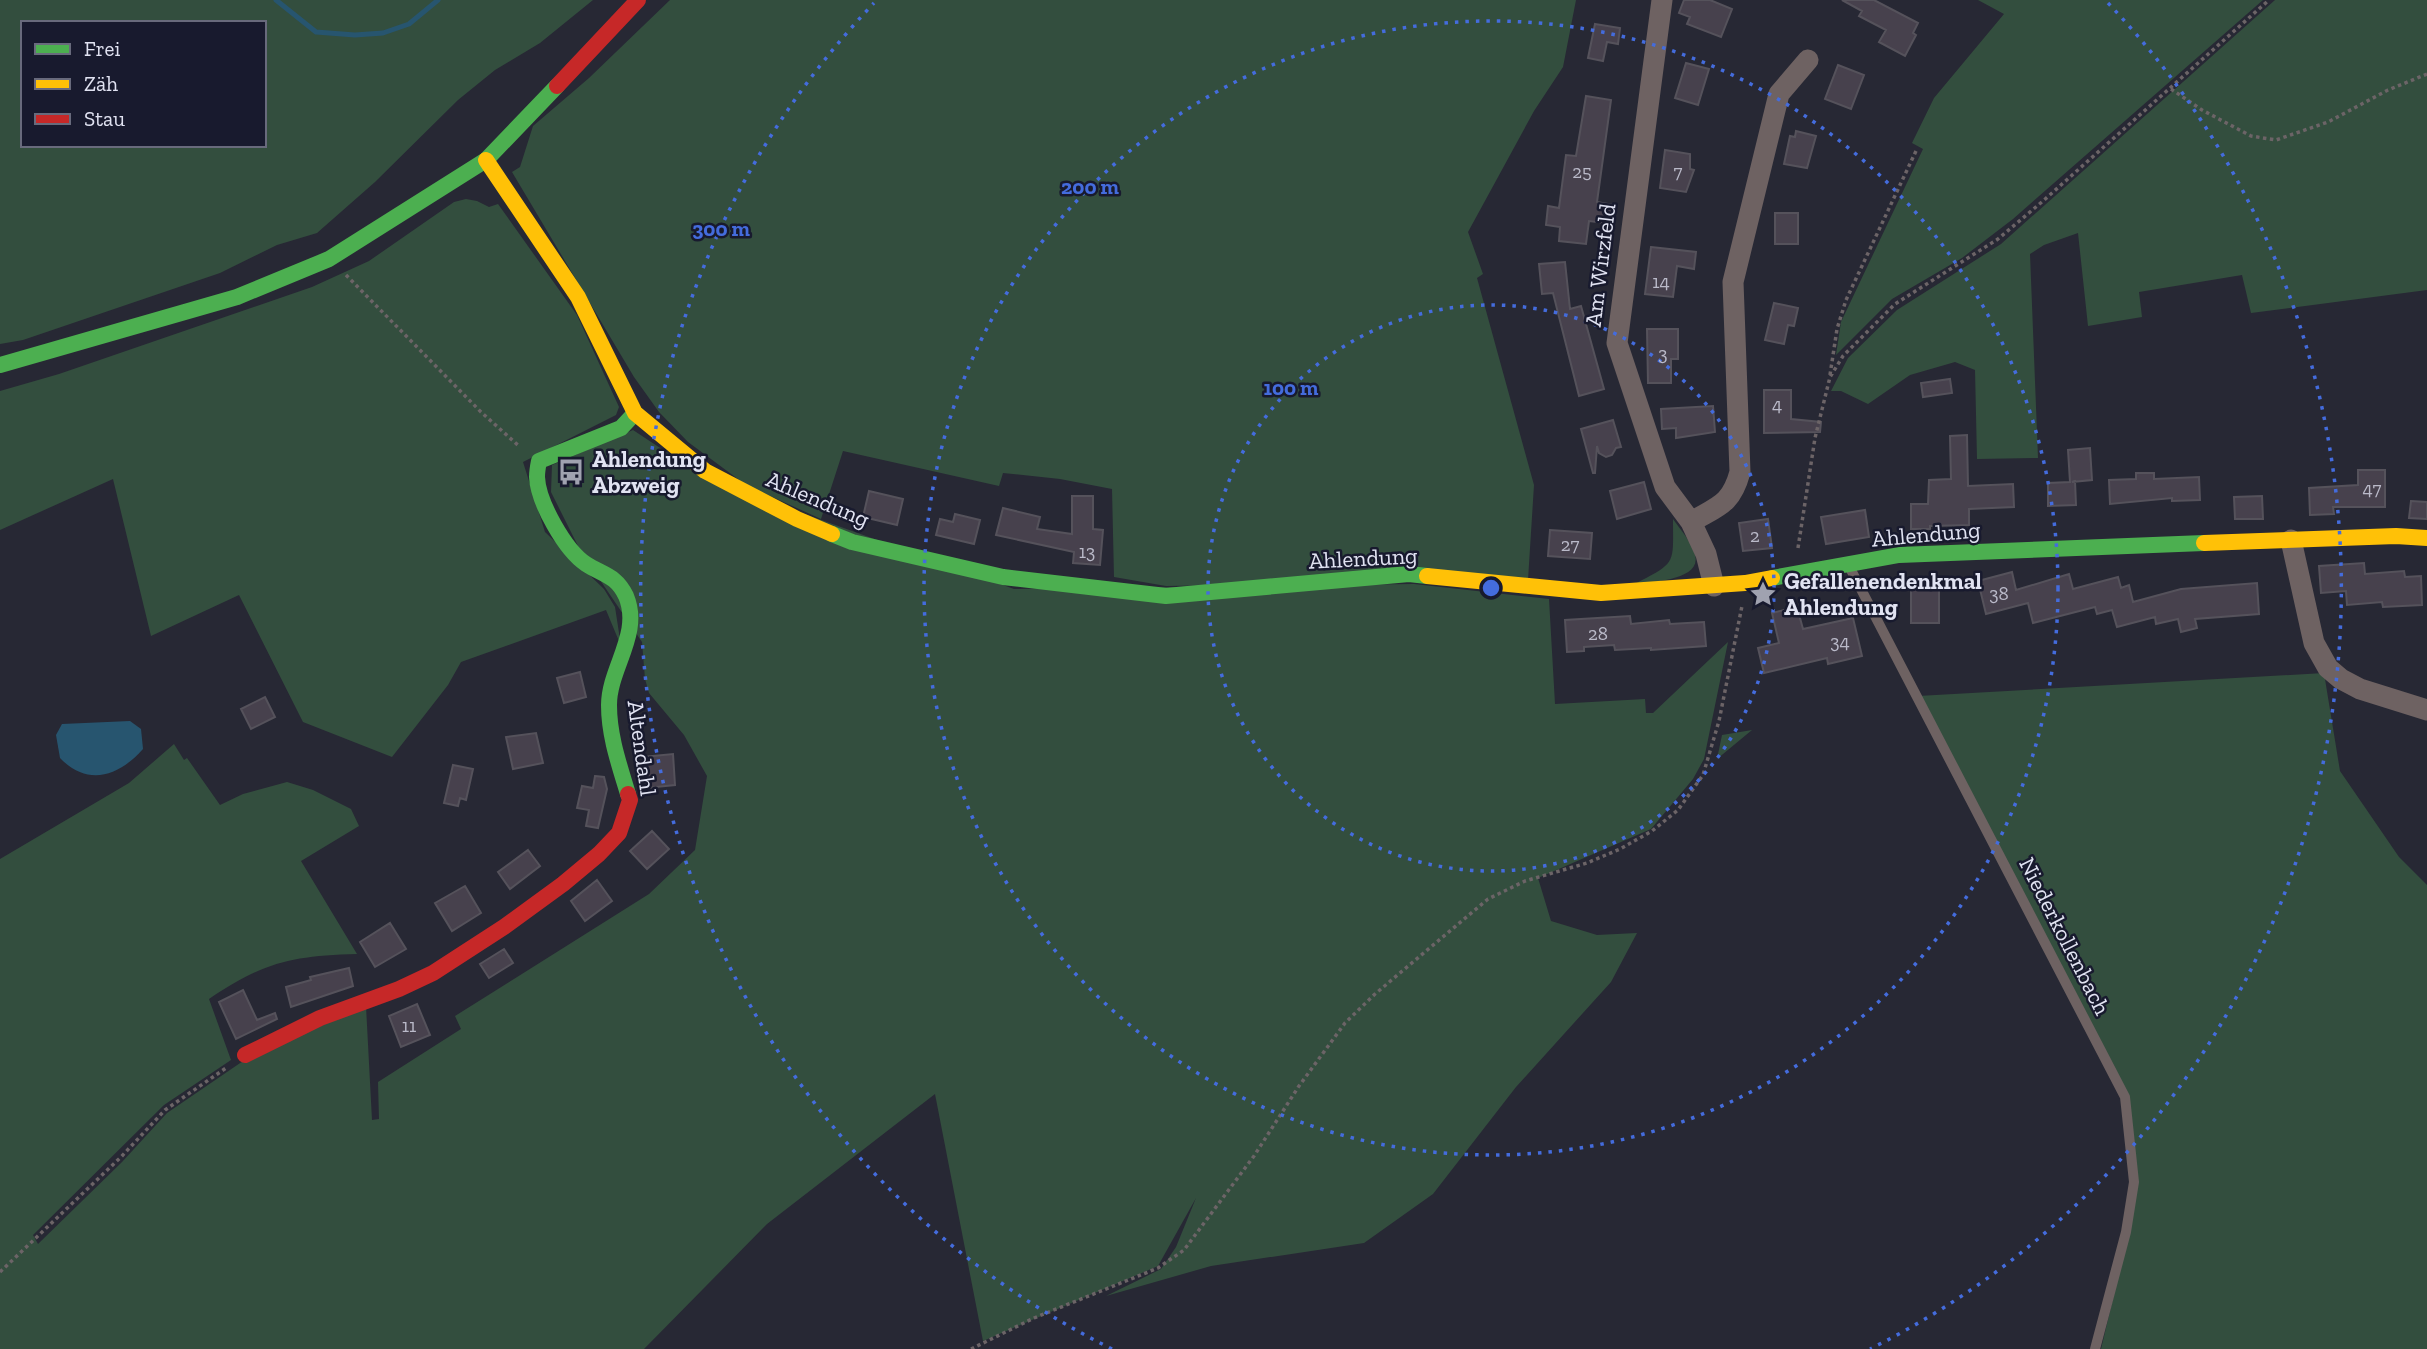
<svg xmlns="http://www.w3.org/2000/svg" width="2427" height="1349" viewBox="0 0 2427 1349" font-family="'Zilla Slab',serif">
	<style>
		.green { fill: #334e3e; fill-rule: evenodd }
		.water { fill: #27556f }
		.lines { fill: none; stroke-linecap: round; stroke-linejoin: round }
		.stream { stroke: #27556f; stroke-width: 5 }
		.building { fill: #47414d; stroke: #55525b; stroke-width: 2 }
		.path { stroke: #6c6467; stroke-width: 3.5; stroke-dasharray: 3.5 3.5; stroke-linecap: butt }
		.lane { stroke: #6e6262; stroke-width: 10 }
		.street { stroke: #6e6262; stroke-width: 21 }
		.fast { stroke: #4caf50; stroke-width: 16 }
		.slow { stroke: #ffc107; stroke-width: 16 }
		.jam { stroke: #c62828; stroke-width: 16 }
		.ring { fill: none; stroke: #446cdd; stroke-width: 3.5; stroke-dasharray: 3.5 7 }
		.labels { text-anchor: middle; stroke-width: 5; stroke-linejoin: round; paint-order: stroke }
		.number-label { font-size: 19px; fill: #babac9 }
		.street-label { font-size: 23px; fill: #e1e3f2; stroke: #181a2e }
		.poi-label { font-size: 23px; font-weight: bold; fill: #e1e3f2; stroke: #181a2e; text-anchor: start }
		.centre { fill: #446cdd; stroke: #181a2e; stroke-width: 3.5 }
		.ring-label { font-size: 21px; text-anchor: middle; font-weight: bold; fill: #446cdd; stroke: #181a2e; stroke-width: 5; stroke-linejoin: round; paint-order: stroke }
	</style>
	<rect width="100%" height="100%" fill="#272834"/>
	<path class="green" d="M 0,0 L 593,0 L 540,43 L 495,70 L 458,100 L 375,182 L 317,233 L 277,245 L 220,273 L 23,340 L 0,344 ZM 23,23 L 264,23 L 264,145 L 23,145 Z
		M 670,0 L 1576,0 L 1563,67 L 1534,111 L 1468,232 L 1483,274 L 1477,278 L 1534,485 L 1528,580 L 1166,586 L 1114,577 L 1112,489 L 1060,479 L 1003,473 L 999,486 L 843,451 L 821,519 L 746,485 L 688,442 L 659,412 L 634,377 L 512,172 L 520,167 L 533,126 L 589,78 Z
		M 1978,0 L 2263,0 L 2013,219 L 1962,258 L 1892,299 L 1836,355 L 1841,322 L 1923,149 L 1912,143 L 1934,98 L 2004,14 Z
		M 2275,0 L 2427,0 L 2427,290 L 2251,313 L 2242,275 L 2139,292 L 2142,317 L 2088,326 L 2078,233 L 2044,245 L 2030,254 L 2038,458 L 1977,459 L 1975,370 L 1955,362 L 1910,375 L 1868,404 L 1841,391 L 1831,391 L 1848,358 L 1897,310 L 2001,244 Z
		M 466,199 L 477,201 L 489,207 L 498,204 L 577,315 L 619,407 L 616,415 L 523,462 L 545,532 L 604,589 L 615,607 L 621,646 L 606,610 L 461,662 L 448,685 L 392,757 L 303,722 L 239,595 L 151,636 L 113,479 L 0,530 L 0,391 L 59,374 L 312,287 L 369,261 L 454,202 Z
		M 633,430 L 707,479 L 1014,589 L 1414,584 L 1549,599 L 1555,704 L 1645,699 L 1646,713 L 1653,713 L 1728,642 L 1704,759 L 1693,779 L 1651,829 L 1538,878 L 1551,921 L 1597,935 L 1637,933 L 1611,982 L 1516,1087 L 1433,1194 L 1364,1243 L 1211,1266 L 1106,1296 L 1161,1269 L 1176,1247 L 1196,1198 L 1158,1266 L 983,1341 L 935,1094 L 767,1224 L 644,1349 L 0,1349 L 0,859 L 129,783 L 174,744 L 184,760 L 187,758 L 220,805 L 243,794 L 287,782 L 313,790 L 351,809 L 359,826 L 301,861 L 357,954 C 291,956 264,962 209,999 L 231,1060 L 164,1105 L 33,1235 L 38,1244 L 122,1162 L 167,1113 L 246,1059 L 366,1006 L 372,1120 L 379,1119 L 378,1082 L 461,1029 L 455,1016 L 649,894 L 695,850 L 707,776 L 684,735 L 649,693 L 645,679 L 642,642 L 581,552 L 551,492 L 552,465 Z
		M 1673,519 C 1680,529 1690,540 1694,552 C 1706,580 1651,582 1635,584 C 1677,562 1673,565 1673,519 Z
		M 2324,673 L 2340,771 L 2399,857 L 2427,885 L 2427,1349 L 2101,1349 L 2133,1215 L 2127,1099 L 1918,696 Z
		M 1752,730 L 1717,759 L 1722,735 Z"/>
	<path class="water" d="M 130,721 L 141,729 L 143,749 C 119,776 88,787 60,758 L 56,735 L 62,724 Z"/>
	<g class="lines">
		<path class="stream" d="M 276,0 L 316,32 L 355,35 L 383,33 L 409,24 L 438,0"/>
	</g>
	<path class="building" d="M 1684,0 L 1710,0 L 1732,9 L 1721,37 L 1687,24 L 1690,17 L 1679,13 Z
		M 1842,0 L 1874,0 L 1918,23 L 1913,33 L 1916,35 L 1905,56 L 1879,42 L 1886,30 L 1859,16 L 1862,11 Z
		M 1595,24 L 1620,28 L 1618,44 L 1607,42 L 1603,61 L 1588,58 Z
		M 1686,63 L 1709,69 L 1698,105 L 1675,98 Z
		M 1838,65 L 1864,75 L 1851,109 L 1825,99 Z
		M 1586,96 L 1611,100 L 1597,202 L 1614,205 L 1612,224 L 1589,221 L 1586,244 L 1559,241 L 1560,227 L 1546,225 L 1548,206 L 1559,208 L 1566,155 L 1576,156 Z
		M 1796,131 L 1816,136 L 1807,168 L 1784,164 L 1790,136 L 1795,137 Z
		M 1665,150 L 1690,154 L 1690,169 L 1694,170 L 1686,192 L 1660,188 Z
		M 1775,213 L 1798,213 L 1798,244 L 1775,244 Z
		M 1651,247 L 1696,252 L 1694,269 L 1677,266 L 1673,297 L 1645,294 Z
		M 1565,262 L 1570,309 L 1581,306 L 1604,389 L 1579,396 L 1553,293 L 1542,294 L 1539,264 Z
		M 1774,303 L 1798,308 L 1794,326 L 1788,325 L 1784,344 L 1765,340 Z
		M 1647,329 L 1678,329 L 1678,359 L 1671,359 L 1671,383 L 1648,383 Z
		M 1950,379 L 1952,393 L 1923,397 L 1921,383 Z
		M 1764,390 L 1791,390 L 1791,419 L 1821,422 L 1820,432 L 1764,433 Z
		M 1713,406 L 1715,432 L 1676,438 L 1676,428 L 1662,429 L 1661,409 Z
		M 1613,420 L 1621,447 L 1616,448 L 1612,455 L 1606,457 L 1599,453 L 1597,446 L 1595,473 L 1593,473 L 1581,429 Z
		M 1967,435 L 1968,486 L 2013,484 L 2014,507 L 1969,509 L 1969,525 L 1930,526 L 1930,529 L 1911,529 L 1911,504 L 1928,504 L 1929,480 L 1951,479 L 1950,436 Z
		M 2090,448 L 2092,480 L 2072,482 L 2075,481 L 2076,505 L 2048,506 L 2048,483 L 2070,482 L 2068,450 Z
		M 2358,470 L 2385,470 L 2385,507 L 2333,507 L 2334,514 L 2310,515 L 2309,488 L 2358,485 Z
		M 2136,473 L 2154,473 L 2154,479 L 2199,477 L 2200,500 L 2172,501 L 2172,498 L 2110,504 L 2109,480 L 2136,479 Z
		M 1644,482 L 1651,509 L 1617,519 L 1610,491 Z
		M 869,491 L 903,499 L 897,525 L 863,517 Z
		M 1072,496 L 1093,496 L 1093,529 L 1103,530 L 1100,565 L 1073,563 L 1074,552 L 996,535 L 1003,508 L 1040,517 L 1037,529 L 1072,534 Z
		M 2262,496 L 2263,519 L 2235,519 L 2234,497 Z
		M 2411,501 L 2427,502 L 2427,519 L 2409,518 Z
		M 1865,510 L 1869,537 L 1826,544 L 1821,517 Z
		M 955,514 L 980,520 L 974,544 L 936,535 L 940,519 L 953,522 Z
		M 1768,519 L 1772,548 L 1743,551 L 1739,523 Z
		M 1550,530 L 1592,533 L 1590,559 L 1548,556 Z
		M 2364,563 L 2365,574 L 2404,571 L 2405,577 L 2421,576 L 2422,605 L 2383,607 L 2382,602 L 2347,605 L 2346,591 L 2321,593 L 2319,566 Z
		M 2012,572 L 2016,590 L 2069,574 L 2073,589 L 2118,577 L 2121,588 L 2129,585 L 2133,602 L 2181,589 L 2257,583 L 2259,614 L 2195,619 L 2197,628 L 2181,632 L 2178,619 L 2156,624 L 2155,617 L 2117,627 L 2112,610 L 2097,614 L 2095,607 L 2033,623 L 2028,603 L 1986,614 L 1978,581 Z
		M 1911,583 L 1939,583 L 1939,623 L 1911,623 Z
		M 1797,607 L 1803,629 L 1853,618 L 1862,656 L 1828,664 L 1827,658 L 1764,673 L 1758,648 L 1779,643 L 1772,613 Z
		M 1630,616 L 1631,624 L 1669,620 L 1670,624 L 1704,622 L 1706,646 L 1651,650 L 1651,648 L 1615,650 L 1614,645 L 1584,647 L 1584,651 L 1567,652 L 1565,620 Z
		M 580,672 L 586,697 L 564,703 L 557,678 Z
		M 265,697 L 275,717 L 251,729 L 241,709 Z
		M 536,733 L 543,763 L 513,769 L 506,737 Z
		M 673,754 L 675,785 L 646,788 L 643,757 Z
		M 453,765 L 473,769 L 466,800 L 460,798 L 458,806 L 444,803 Z
		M 595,776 L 604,777 L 607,789 L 598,828 L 586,826 L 589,810 L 577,808 L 582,786 L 593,788 Z
		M 652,831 L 669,849 L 647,869 L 630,851 Z
		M 528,850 L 540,866 L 510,889 L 498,872 Z
		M 597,880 L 612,901 L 585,921 L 571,901 Z
		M 465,886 L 481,913 L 452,931 L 435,903 Z
		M 390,923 L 406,949 L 375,967 L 360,942 Z
		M 504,949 L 513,963 L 489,978 L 480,964 Z
		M 349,968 L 353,986 L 291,1007 L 286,987 L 311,980 L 310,977 Z
		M 243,990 L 257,1020 L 275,1013 L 277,1019 L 236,1039 L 219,1002 Z
		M 417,1004 L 430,1035 L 401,1047 L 389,1016 Z"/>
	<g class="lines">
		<path class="path" d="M 2171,89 L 2202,110 L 2251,136 L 2276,140 L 2328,122 L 2388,90 L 2427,74
			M 346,275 L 481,412 L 520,447
			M 1830,375 L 1837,329 L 1846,300 L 1916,151
			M 1798,548 L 1815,438 L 1830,377 L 1843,356 L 1895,304 L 1998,239 L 2043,201 L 2269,0
			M 0,1272 L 121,1157 L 165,1110 L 226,1068
			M 971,1349 L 1034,1318 L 1158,1268 L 1184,1250 L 1254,1156 L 1299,1086 L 1345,1023 L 1375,994 L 1488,899 L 1525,881 L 1587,863 L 1620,849 L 1652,831 L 1678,810 L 1703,775 L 1719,721 L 1742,606"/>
		<path class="lane" d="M 1850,568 L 2125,1097 L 2134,1182 L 2126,1232 L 2095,1349"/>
		<path class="street" d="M 1662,0 L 1617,343 L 1665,487 L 1691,522 L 1706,554 L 1714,586
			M 1691,522 C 1718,506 1731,505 1740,472 L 1733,282 L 1779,94 L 1808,60
			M 2291,540 L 2314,643 L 2328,668 L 2341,679 L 2360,689 L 2427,710"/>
		<path class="fast" d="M 0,365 L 237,297 L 329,259 L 486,160 L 557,86
			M 832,534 L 852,542 L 1003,577 L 1166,596 L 1409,574 L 1427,576
			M 1772,578 L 1899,555 L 2204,543
			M 628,794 C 619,764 609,736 609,705 C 609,668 642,634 626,596 C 616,575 603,575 586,564 C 565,550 538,502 537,477 C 537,472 538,466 539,461 L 621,428 L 635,413"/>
		<path class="slow" d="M 486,160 L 578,297 L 635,413 L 705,471 L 797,519 L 832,534
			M 2204,543 L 2396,536 L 2427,538
			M 1427,576 L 1601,593 L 1745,583 L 1772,578"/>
		<path class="jam" d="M 557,86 L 638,0
			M 245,1055 L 320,1018 L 399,989 L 433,973 L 504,927 L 563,884 L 599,854 L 619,833 L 630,800 L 628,794"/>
	</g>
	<g class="ring">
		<circle cx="1491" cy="588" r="283"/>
		<circle cx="1491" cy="588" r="567"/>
		<path d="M1112 1349A850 850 0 0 1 874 3M2108 3A850 850 0 0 1 1870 1349"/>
	</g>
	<defs>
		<g id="bus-bare" transform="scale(2.1)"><path d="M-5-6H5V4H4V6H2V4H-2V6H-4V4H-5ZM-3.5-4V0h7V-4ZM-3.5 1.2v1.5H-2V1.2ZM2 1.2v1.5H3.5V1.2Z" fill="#a0a2b0" stroke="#181a2e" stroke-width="2.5" paint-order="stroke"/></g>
		<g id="sight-bare" transform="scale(2.1)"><path d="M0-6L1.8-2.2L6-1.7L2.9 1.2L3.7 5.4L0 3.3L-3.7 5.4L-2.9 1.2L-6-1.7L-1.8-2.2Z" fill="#a0a2b0" stroke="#181a2e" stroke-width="2.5" paint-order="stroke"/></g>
	</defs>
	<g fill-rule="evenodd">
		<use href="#bus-bare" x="571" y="472"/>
		<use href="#sight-bare" x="1763" y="594"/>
	</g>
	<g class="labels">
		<g class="number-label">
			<text x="1582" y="178">25</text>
			<text x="1678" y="178">7</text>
			<text x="1661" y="288">14</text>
			<text x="1663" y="360">3</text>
			<text x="1777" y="411">4</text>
			<text x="2372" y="495">47</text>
			<text x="1755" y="542">2</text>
			<text x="1570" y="551">27</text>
			<text x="1087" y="558">13</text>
			<text x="1999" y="600">38</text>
			<text x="1598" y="640">28</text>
			<text x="1840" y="648">34</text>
			<text x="409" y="1032">11</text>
		</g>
		<g class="street-label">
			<text transform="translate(1600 265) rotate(-83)" y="8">Am Wirzfeld</text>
			<text transform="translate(818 499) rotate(23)" y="8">Ahlendung</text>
			<text transform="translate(1926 534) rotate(-5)" y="8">Ahlendung</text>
			<text transform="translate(1363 558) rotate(-3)" y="8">Ahlendung</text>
			<text transform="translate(642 748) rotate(82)" y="8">Altendahl</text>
			<text transform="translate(2065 936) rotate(63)" y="8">Niederkollenbach</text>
		</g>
		<g class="poi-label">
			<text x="592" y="467">Ahlendung<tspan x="592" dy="26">Abzweig</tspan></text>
			<text x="1784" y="589">Gefallenendenkmal<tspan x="1784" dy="26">Ahlendung</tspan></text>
		</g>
	</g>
	<circle cx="1491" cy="588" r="10" class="centre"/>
	<g class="ring-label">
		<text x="1090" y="194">200 m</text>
		<text x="721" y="236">300 m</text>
		<text x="1291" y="395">100 m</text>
	</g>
	<rect x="21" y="21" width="245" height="126" fill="#181a2e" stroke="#686a7c" stroke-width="2"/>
	<rect x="35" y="44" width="35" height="10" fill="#4caf50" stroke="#686a7c" stroke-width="2"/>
	<text x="84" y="56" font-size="21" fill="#e1e3f2">Frei</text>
	<rect x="35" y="79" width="35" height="10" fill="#ffc107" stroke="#686a7c" stroke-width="2"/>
	<text x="84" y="91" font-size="21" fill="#e1e3f2">Zäh</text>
	<rect x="35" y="114" width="35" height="10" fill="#c62828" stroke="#686a7c" stroke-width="2"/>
	<text x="84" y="126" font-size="21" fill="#e1e3f2">Stau</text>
</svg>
